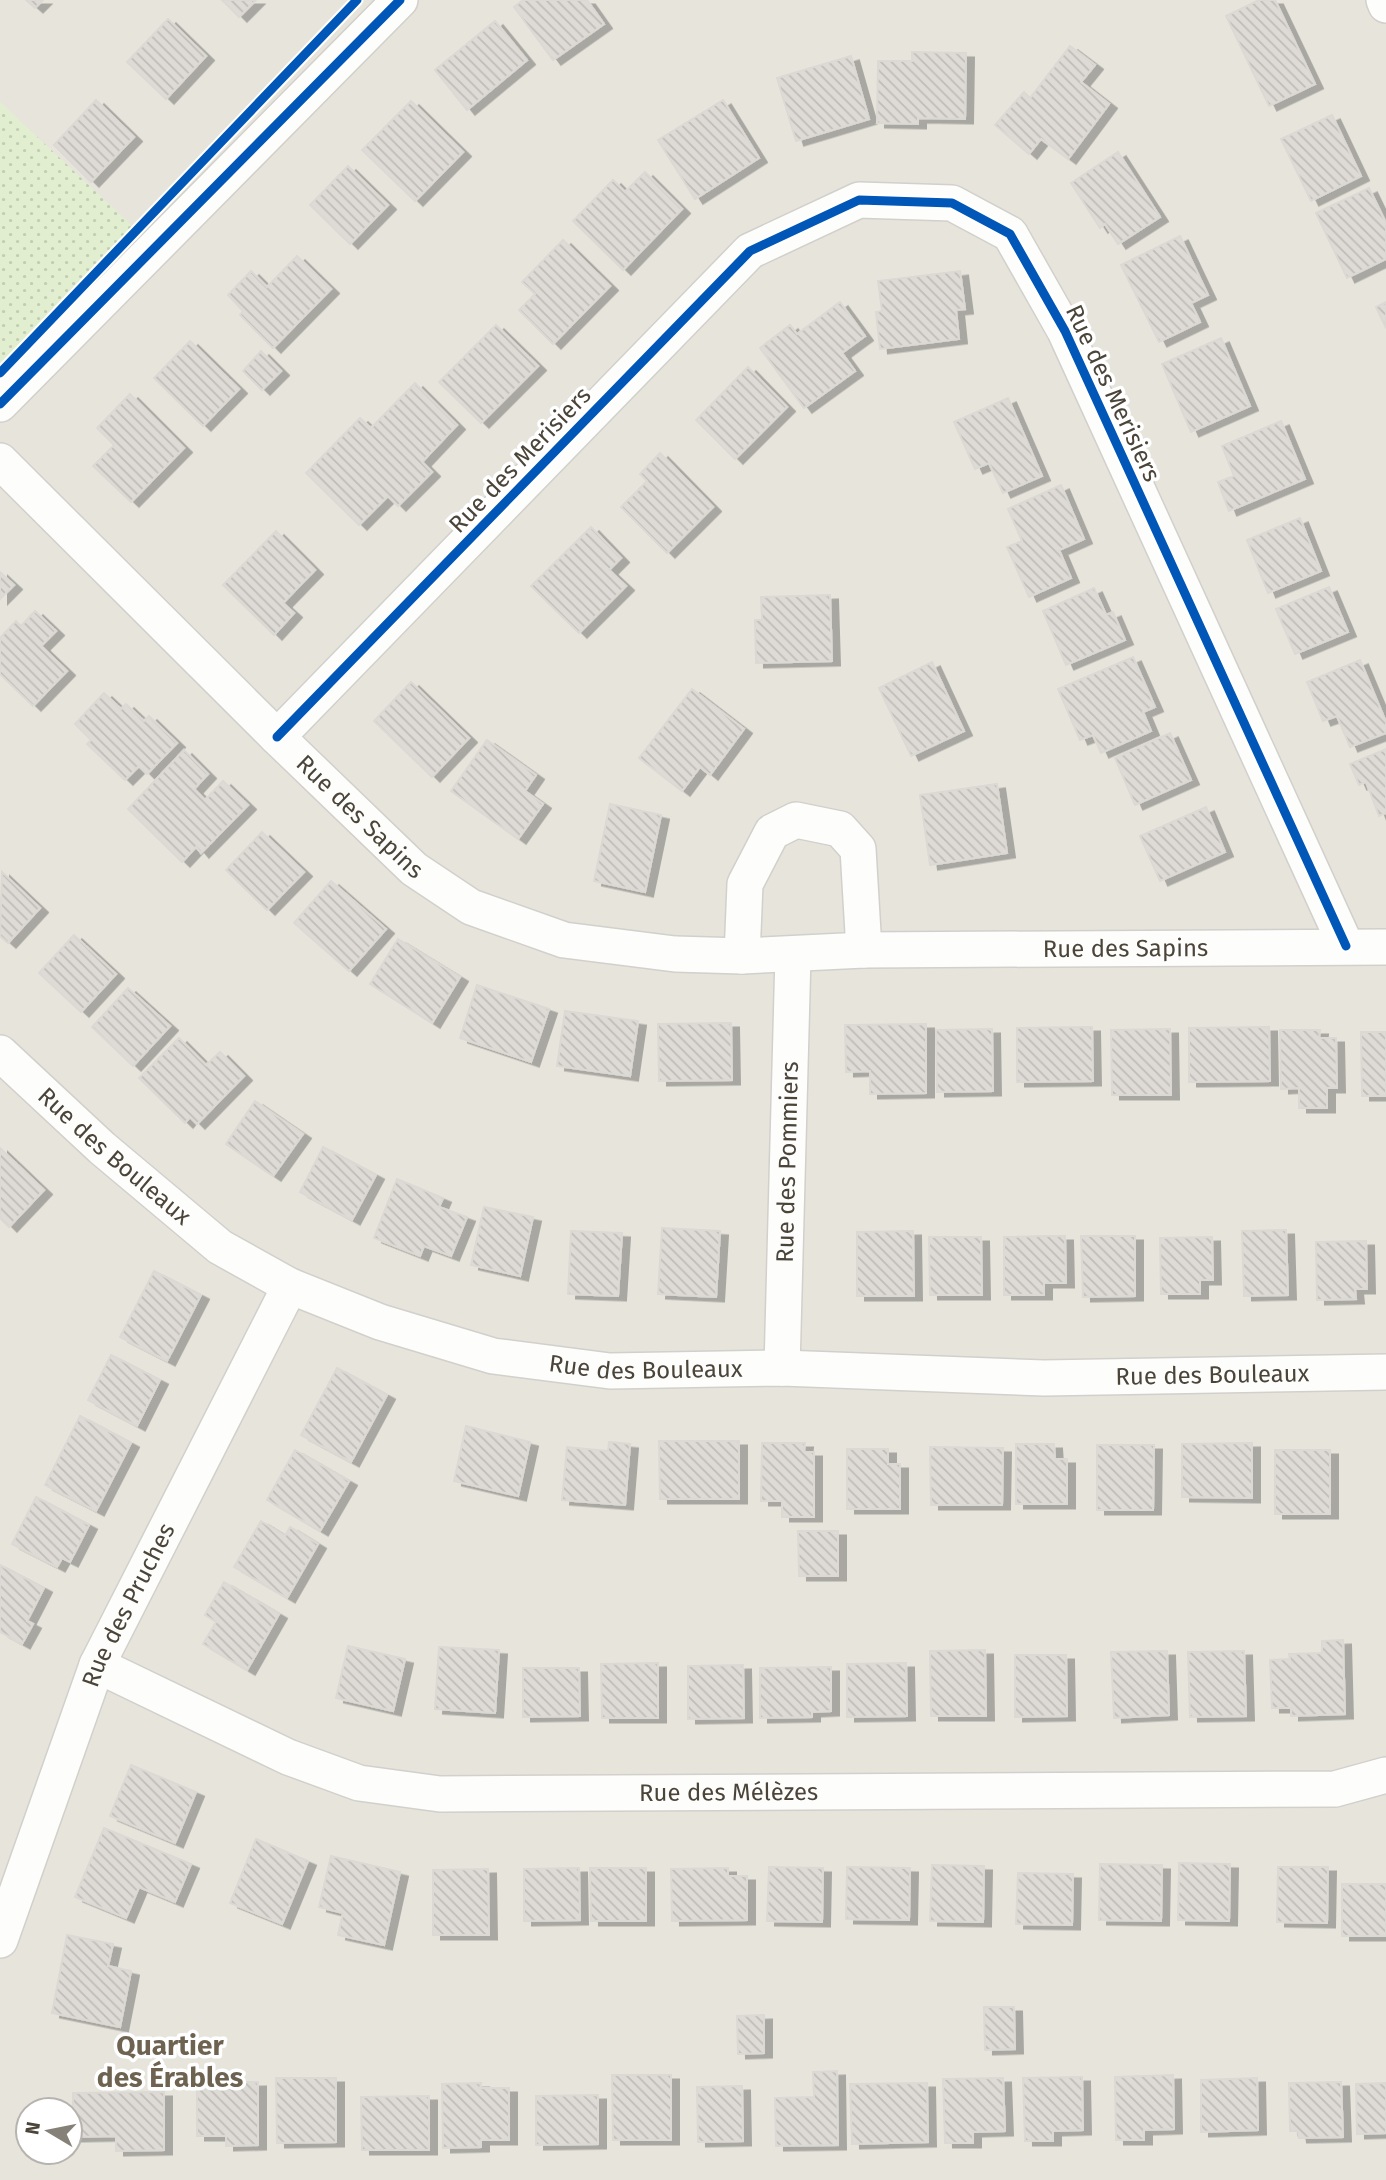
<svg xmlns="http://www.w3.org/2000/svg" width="1386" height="2180" viewBox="0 0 1386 2180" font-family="'Fira Sans',sans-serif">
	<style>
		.residential { fill: #e7e4dc; fill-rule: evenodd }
		.grass { fill: url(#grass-dots) }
		.building { fill: url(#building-back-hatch); stroke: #dcd9d4; stroke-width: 2; filter: url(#shadow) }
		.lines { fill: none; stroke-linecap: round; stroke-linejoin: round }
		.minor-casing { stroke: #d2d0cb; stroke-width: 38 }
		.minor { stroke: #fdfdfc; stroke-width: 35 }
		.cycleway-casing { stroke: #fff; stroke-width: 13 }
		.cycleway { stroke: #0057b8; stroke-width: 9 }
		.labels { text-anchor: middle; stroke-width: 7; stroke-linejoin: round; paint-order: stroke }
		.street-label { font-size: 24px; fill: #4b4439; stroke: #fff }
		.quarter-label { font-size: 28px; font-weight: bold; fill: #6e6250; stroke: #fff }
	</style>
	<defs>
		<pattern id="grass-dots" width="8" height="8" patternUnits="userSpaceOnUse" patternTransform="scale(1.75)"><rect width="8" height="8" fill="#e1eecf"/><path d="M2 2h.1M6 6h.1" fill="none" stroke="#c3cdb2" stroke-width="1.8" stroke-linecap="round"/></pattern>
		<pattern id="building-back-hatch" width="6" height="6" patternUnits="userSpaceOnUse" patternTransform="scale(1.75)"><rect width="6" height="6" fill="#dedbd6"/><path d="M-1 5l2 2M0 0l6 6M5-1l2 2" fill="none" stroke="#c0bdb8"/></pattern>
		<filter id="shadow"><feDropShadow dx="8" dy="4.5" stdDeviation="0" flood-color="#0004"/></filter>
	</defs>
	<rect width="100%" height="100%" fill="#f4f2ee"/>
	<path class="residential" d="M 0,0 L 1386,0 L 1386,2180 L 0,2180 ZM 28,2110 L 70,2110 L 70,2152 L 28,2152 Z"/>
	<path class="grass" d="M 0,102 L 154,246 L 0,404 Z"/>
	<path class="building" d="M 26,0 L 43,0 L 35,8 Z
		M 222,0 L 256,0 L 239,17 Z
		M 523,0 L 587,0 L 604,24 L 553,60 L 514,7 Z
		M 1259,0 L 1275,0 L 1315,84 L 1269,106 L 1226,16 Z
		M 168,19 L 206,56 L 166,99 L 127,62 Z
		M 495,21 L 527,60 L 467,110 L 435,70 Z
		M 1070,46 L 1095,65 L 1081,82 L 1109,104 L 1068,159 L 1041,139 L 1029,154 L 995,125 L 1024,92 L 1030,98 Z
		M 912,52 L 966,53 L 965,119 L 918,118 L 918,124 L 877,123 L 878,61 L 912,61 Z
		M 851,56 L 869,119 L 796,141 L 777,78 Z
		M 96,100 L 134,137 L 91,182 L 54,145 Z
		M 723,100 L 759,158 L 695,199 L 658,140 Z
		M 411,101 L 463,152 L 415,201 L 362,150 Z
		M 1332,115 L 1361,176 L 1311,201 L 1281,139 Z
		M 1118,152 L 1160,217 L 1118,244 L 1105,224 L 1100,228 L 1071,183 Z
		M 348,166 L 388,205 L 350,244 L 310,205 Z
		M 645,172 L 682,209 L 623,270 L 573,221 L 613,180 L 625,192 Z
		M 1369,188 L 1386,223 L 1386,259 L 1347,278 L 1316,213 Z
		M 1180,236 L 1208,295 L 1191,303 L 1200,322 L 1159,342 L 1121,265 Z
		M 563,240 L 610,286 L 553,344 L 519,310 L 535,294 L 522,282 Z
		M 297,256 L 331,289 L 273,348 L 240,315 L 243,311 L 228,295 L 251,271 L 267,287 Z
		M 960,271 L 965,309 L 956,310 L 959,339 L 880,349 L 876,312 L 882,311 L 878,281 Z
		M 840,302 L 865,336 L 842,353 L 855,371 L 804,408 L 760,348 L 790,325 L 797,334 Z
		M 1386,302 L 1386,328 L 1376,307 Z
		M 496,325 L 538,366 L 481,423 L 439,382 Z
		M 1221,338 L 1250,406 L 1191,432 L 1162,364 Z
		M 190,341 L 239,389 L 203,426 L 154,378 Z
		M 261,351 L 281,371 L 262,390 L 243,371 Z
		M 748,367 L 787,407 L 735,459 L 696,420 Z
		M 415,383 L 457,425 L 422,462 L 432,472 L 398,506 L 388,496 L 359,525 L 306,473 L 360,418 L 371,428 Z
		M 130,394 L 184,448 L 131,502 L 93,466 L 114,445 L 97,428 Z
		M 1008,398 L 1042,476 L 1003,493 L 989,463 L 975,469 L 954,422 Z
		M 1281,421 L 1305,479 L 1229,511 L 1218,482 L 1234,476 L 1222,446 Z
		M 660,453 L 713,507 L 667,553 L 621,507 L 647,481 L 640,474 Z
		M 1061,485 L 1084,539 L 1059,550 L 1071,578 L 1029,597 L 1007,547 L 1022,541 L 1008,509 Z
		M 1300,518 L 1321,571 L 1268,593 L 1247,540 Z
		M 591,527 L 621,558 L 609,570 L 626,586 L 579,633 L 531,586 Z
		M 276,531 L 315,570 L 283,603 L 294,613 L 274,635 L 223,585 Z
		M 0,572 L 14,585 L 0,599 Z
		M 1329,587 L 1348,632 L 1295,654 L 1276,609 Z
		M 1094,588 L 1106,615 L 1113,612 L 1125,640 L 1066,665 L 1043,611 Z
		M 830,595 L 832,661 L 756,663 L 755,620 L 762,620 L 761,597 Z
		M 35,611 L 56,631 L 41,646 L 67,671 L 33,706 L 0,674 L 0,638 L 16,621 L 21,626 Z
		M 1133,657 L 1155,707 L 1143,712 L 1151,731 L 1101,753 L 1093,735 L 1080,740 L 1058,689 Z
		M 1360,660 L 1386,722 L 1386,733 L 1350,747 L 1337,716 L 1323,721 L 1307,682 Z
		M 932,662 L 964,731 L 911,756 L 879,688 Z
		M 411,682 L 469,738 L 432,777 L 374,721 Z
		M 692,689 L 744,729 L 710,775 L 700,767 L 682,791 L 639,758 Z
		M 104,693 L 121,709 L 126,704 L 144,721 L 149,716 L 177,743 L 147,774 L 139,766 L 125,780 L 87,744 L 91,740 L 75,724 Z
		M 1170,733 L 1191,780 L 1135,805 L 1115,758 Z
		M 487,740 L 536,775 L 525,791 L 543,804 L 518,839 L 451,791 Z
		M 1386,749 L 1386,813 L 1379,816 L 1366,782 L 1359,785 L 1350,764 Z
		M 184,750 L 208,774 L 194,789 L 205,800 L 223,781 L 248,805 L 201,853 L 196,847 L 182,862 L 128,809 Z
		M 997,784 L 1007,853 L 930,865 L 920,795 Z
		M 610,804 L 661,815 L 645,892 L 594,881 Z
		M 1206,807 L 1225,852 L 1160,881 L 1140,836 Z
		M 262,832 L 304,872 L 267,910 L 226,870 Z
		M 2,872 L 40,908 L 8,943 L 0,936 Z
		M 331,881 L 386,929 L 349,971 L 294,923 Z
		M 74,935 L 116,974 L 81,1012 L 39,973 Z
		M 398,939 L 460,977 L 432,1023 L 370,984 Z
		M 477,985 L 549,1009 L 531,1062 L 460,1038 Z
		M 128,988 L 170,1026 L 133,1066 L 92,1027 Z
		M 565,1011 L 638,1021 L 630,1076 L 557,1066 Z
		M 731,1023 L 732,1080 L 659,1081 L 658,1024 Z
		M 926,1024 L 926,1093 L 870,1094 L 870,1071 L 846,1072 L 845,1025 Z
		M 1092,1027 L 1093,1081 L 1017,1082 L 1017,1028 Z
		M 1269,1027 L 1270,1081 L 1189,1082 L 1189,1028 Z
		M 992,1029 L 993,1091 L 937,1092 L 936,1030 Z
		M 1170,1029 L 1171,1095 L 1112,1095 L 1111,1030 Z
		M 1280,1030 L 1320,1030 L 1319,1038 L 1336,1038 L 1337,1088 L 1327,1088 L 1327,1108 L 1299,1108 L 1299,1088 L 1281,1089 Z
		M 1361,1032 L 1386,1032 L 1386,1096 L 1362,1096 Z
		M 179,1038 L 206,1065 L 220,1052 L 244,1076 L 197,1124 L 190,1117 L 185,1123 L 139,1078 Z
		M 255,1101 L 303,1134 L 273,1176 L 226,1144 Z
		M 323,1147 L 376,1175 L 352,1220 L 300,1192 Z
		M 0,1148 L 44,1190 L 9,1227 L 0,1218 Z
		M 397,1179 L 443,1198 L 439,1207 L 467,1217 L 451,1256 L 424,1246 L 420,1256 L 374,1238 Z
		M 484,1207 L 533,1217 L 520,1276 L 471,1265 Z
		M 662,1228 L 720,1231 L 716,1297 L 658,1294 Z
		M 1286,1230 L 1288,1295 L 1244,1296 L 1242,1231 Z
		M 571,1231 L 622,1233 L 618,1296 L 568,1294 Z
		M 913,1231 L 914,1296 L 857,1296 L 857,1232 Z
		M 1043,1236 L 1065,1236 L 1066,1283 L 1044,1283 L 1044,1295 L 1004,1295 L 1004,1237 Z
		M 1081,1236 L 1135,1236 L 1135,1296 L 1083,1297 Z
		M 929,1237 L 981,1237 L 982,1295 L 930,1295 Z
		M 1212,1237 L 1213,1280 L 1200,1280 L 1200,1294 L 1161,1294 L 1160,1238 Z
		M 1366,1241 L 1367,1289 L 1355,1289 L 1356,1299 L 1317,1300 L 1316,1242 Z
		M 154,1271 L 201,1295 L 167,1361 L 120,1337 Z
		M 111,1355 L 160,1380 L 137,1426 L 88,1400 Z
		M 337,1368 L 387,1395 L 351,1462 L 301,1435 Z
		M 80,1416 L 131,1443 L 96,1511 L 45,1485 Z
		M 466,1426 L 530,1442 L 518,1496 L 454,1481 Z
		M 659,1441 L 739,1441 L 739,1499 L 660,1499 Z
		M 609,1442 L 630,1444 L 625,1505 L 562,1500 L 567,1447 L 608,1451 Z
		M 762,1443 L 805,1443 L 804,1452 L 814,1452 L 814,1517 L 782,1517 L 782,1501 L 761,1501 Z
		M 1252,1443 L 1252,1498 L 1182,1497 L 1182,1444 Z
		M 1016,1444 L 1054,1444 L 1055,1459 L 1067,1459 L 1067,1504 L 1016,1504 Z
		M 1097,1445 L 1154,1445 L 1153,1510 L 1097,1510 Z
		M 930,1447 L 1003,1448 L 1002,1505 L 931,1505 Z
		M 847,1449 L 888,1449 L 888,1464 L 900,1464 L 900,1509 L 847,1509 Z
		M 295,1450 L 349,1481 L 320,1531 L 267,1500 Z
		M 1275,1450 L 1330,1450 L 1330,1514 L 1275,1514 Z
		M 36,1497 L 89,1525 L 70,1562 L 62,1558 L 57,1567 L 12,1544 Z
		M 261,1521 L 285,1536 L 290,1527 L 318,1544 L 287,1598 L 234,1567 Z
		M 798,1531 L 838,1531 L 838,1576 L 799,1576 Z
		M 0,1565 L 44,1588 L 27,1621 L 33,1624 L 22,1644 L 0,1632 Z
		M 224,1582 L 279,1614 L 247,1670 L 203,1644 L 216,1622 L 205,1615 Z
		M 1343,1640 L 1345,1714 L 1291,1716 L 1291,1708 L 1272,1708 L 1270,1660 L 1290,1659 L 1289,1654 L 1322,1653 L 1322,1641 Z
		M 348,1646 L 405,1659 L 393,1711 L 336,1698 Z
		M 439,1647 L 499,1650 L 495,1713 L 435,1709 Z
		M 985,1650 L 986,1716 L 931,1716 L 930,1651 Z
		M 1167,1651 L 1169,1715 L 1114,1718 L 1111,1652 Z
		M 1244,1651 L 1246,1716 L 1190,1717 L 1188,1652 Z
		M 1015,1655 L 1066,1655 L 1067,1716 L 1015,1717 Z
		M 658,1663 L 658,1718 L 602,1718 L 601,1664 Z
		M 906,1663 L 907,1716 L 847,1717 L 847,1664 Z
		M 743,1665 L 744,1718 L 688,1719 L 688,1666 Z
		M 831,1667 L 831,1711 L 812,1712 L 812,1717 L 760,1718 L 760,1668 Z
		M 523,1668 L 579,1668 L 580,1716 L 523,1717 Z
		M 131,1765 L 196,1792 L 175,1843 L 110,1816 Z
		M 104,1828 L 191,1864 L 175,1902 L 139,1887 L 126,1918 L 75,1897 Z
		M 256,1839 L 308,1861 L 282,1924 L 230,1903 Z
		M 331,1856 L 400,1872 L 384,1945 L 338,1935 L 343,1913 L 319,1907 Z
		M 1179,1863 L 1230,1864 L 1229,1921 L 1178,1920 Z
		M 1100,1864 L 1162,1865 L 1161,1921 L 1099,1920 Z
		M 932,1865 L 984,1866 L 983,1922 L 930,1921 Z
		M 769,1867 L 823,1868 L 822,1922 L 767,1921 Z
		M 847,1867 L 910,1868 L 909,1920 L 846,1919 Z
		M 1278,1867 L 1328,1867 L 1327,1923 L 1277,1922 Z
		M 579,1868 L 580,1920 L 524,1921 L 524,1869 Z
		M 590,1868 L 646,1868 L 646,1921 L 591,1921 Z
		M 728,1868 L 728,1876 L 747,1876 L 747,1920 L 672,1921 L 671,1869 Z
		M 488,1869 L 489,1935 L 433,1935 L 433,1870 Z
		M 1018,1873 L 1073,1874 L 1072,1925 L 1016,1924 Z
		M 1342,1884 L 1386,1884 L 1386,1936 L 1342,1936 Z
		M 67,1935 L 113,1944 L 108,1966 L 131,1971 L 120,2027 L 52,2013 Z
		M 984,2007 L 1014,2007 L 1015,2049 L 985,2050 Z
		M 764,2015 L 764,2053 L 738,2054 L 737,2016 Z
		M 837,2071 L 838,2145 L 776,2146 L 775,2098 L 814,2097 L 813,2072 Z
		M 612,2075 L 671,2075 L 671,2140 L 613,2140 Z
		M 1173,2075 L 1174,2129 L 1144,2130 L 1144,2140 L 1116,2140 L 1115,2077 Z
		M 1082,2077 L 1083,2130 L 1053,2131 L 1053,2141 L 1025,2141 L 1023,2078 Z
		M 276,2078 L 336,2078 L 336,2142 L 277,2143 Z
		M 1003,2078 L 1005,2131 L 973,2132 L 973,2143 L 945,2143 L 943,2079 Z
		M 1257,2078 L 1258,2130 L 1201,2132 L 1201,2080 Z
		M 258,2082 L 258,2145 L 226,2146 L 226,2136 L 197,2136 L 197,2083 Z
		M 1341,2082 L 1343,2137 L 1299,2138 L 1298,2131 L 1290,2131 L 1289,2083 Z
		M 481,2083 L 480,2088 L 509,2088 L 509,2140 L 481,2140 L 481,2147 L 443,2148 L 442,2084 Z
		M 927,2083 L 928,2142 L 852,2144 L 850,2084 Z
		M 1386,2083 L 1386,2133 L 1357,2134 L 1356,2084 Z
		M 742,2086 L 743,2141 L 698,2142 L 697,2087 Z
		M 164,2092 L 164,2150 L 116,2151 L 116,2136 L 73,2137 L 73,2093 Z
		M 598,2095 L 598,2144 L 536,2145 L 536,2096 Z
		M 429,2096 L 429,2150 L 362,2150 L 361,2097 Z"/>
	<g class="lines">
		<g class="minor-casing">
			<g id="minor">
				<path d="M 1384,0 L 1386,5"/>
				<path d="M 0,404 L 400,0"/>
				<path id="s1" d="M 0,461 L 277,737 L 414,869 L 471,907 L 564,940 L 675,954 L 742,956 L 864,950 L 1386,947"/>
				<path d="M 277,737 L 750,251 L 859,200 L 952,203 L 1010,234 L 1065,331 L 1346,946"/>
				<path d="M 742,956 L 745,884 L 772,832 L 796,820 L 840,829 L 858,849 L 864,950"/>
				<path id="s2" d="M 0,1053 L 102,1148 L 220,1247 L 290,1286 L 380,1322 L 493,1356 L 610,1371 L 782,1368 L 1044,1378 L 1386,1372"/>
				<path id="s3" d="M 782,1368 L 793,955"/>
				<path id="s4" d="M 97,1665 L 288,1757 L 359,1783 L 440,1794 L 1335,1789 L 1386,1775"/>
				<path id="s5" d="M 0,1940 L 97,1665 L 290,1286"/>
			</g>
		</g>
		<use href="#minor" class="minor"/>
		<g class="cycleway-casing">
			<path id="cycleway" d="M 0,373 L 357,0
				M 0,404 L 400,0
				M 277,737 L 750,251 L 859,200 L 952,203 L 1010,234 L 1065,331 L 1346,946"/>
		</g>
		<use href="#cycleway" class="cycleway"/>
	</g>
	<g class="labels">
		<g class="street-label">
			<text transform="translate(1113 393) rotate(65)" y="8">Rue des Merisiers</text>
			<text transform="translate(520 460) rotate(-46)" y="8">Rue des Merisiers</text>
			<text dy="8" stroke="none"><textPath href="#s1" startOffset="506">Rue des Sapins</textPath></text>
			<text dy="8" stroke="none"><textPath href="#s1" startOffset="1311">Rue des Sapins</textPath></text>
			<text dy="8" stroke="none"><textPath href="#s2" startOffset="154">Rue des Bouleaux</textPath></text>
			<text dy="8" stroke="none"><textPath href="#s3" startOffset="206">Rue des Pommiers</textPath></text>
			<text dy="8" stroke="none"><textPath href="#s2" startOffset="742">Rue des Bouleaux</textPath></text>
			<text dy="8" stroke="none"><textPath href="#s2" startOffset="1309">Rue des Bouleaux</textPath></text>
			<text dy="8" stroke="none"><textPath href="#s5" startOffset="359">Rue des Pruches</textPath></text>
			<text dy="8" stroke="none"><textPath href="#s4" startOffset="658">Rue des Mélèzes</textPath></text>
		</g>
		<g class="quarter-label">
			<text x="170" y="2055">Quartier<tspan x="170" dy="32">des Érables</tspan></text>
		</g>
	</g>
	<g transform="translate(49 2131) rotate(280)"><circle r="33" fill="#ffffff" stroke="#b7b4b0" stroke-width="2"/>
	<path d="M0-5L12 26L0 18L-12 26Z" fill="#868178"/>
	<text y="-10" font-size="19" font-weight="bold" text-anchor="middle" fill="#4b4439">N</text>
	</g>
</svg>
